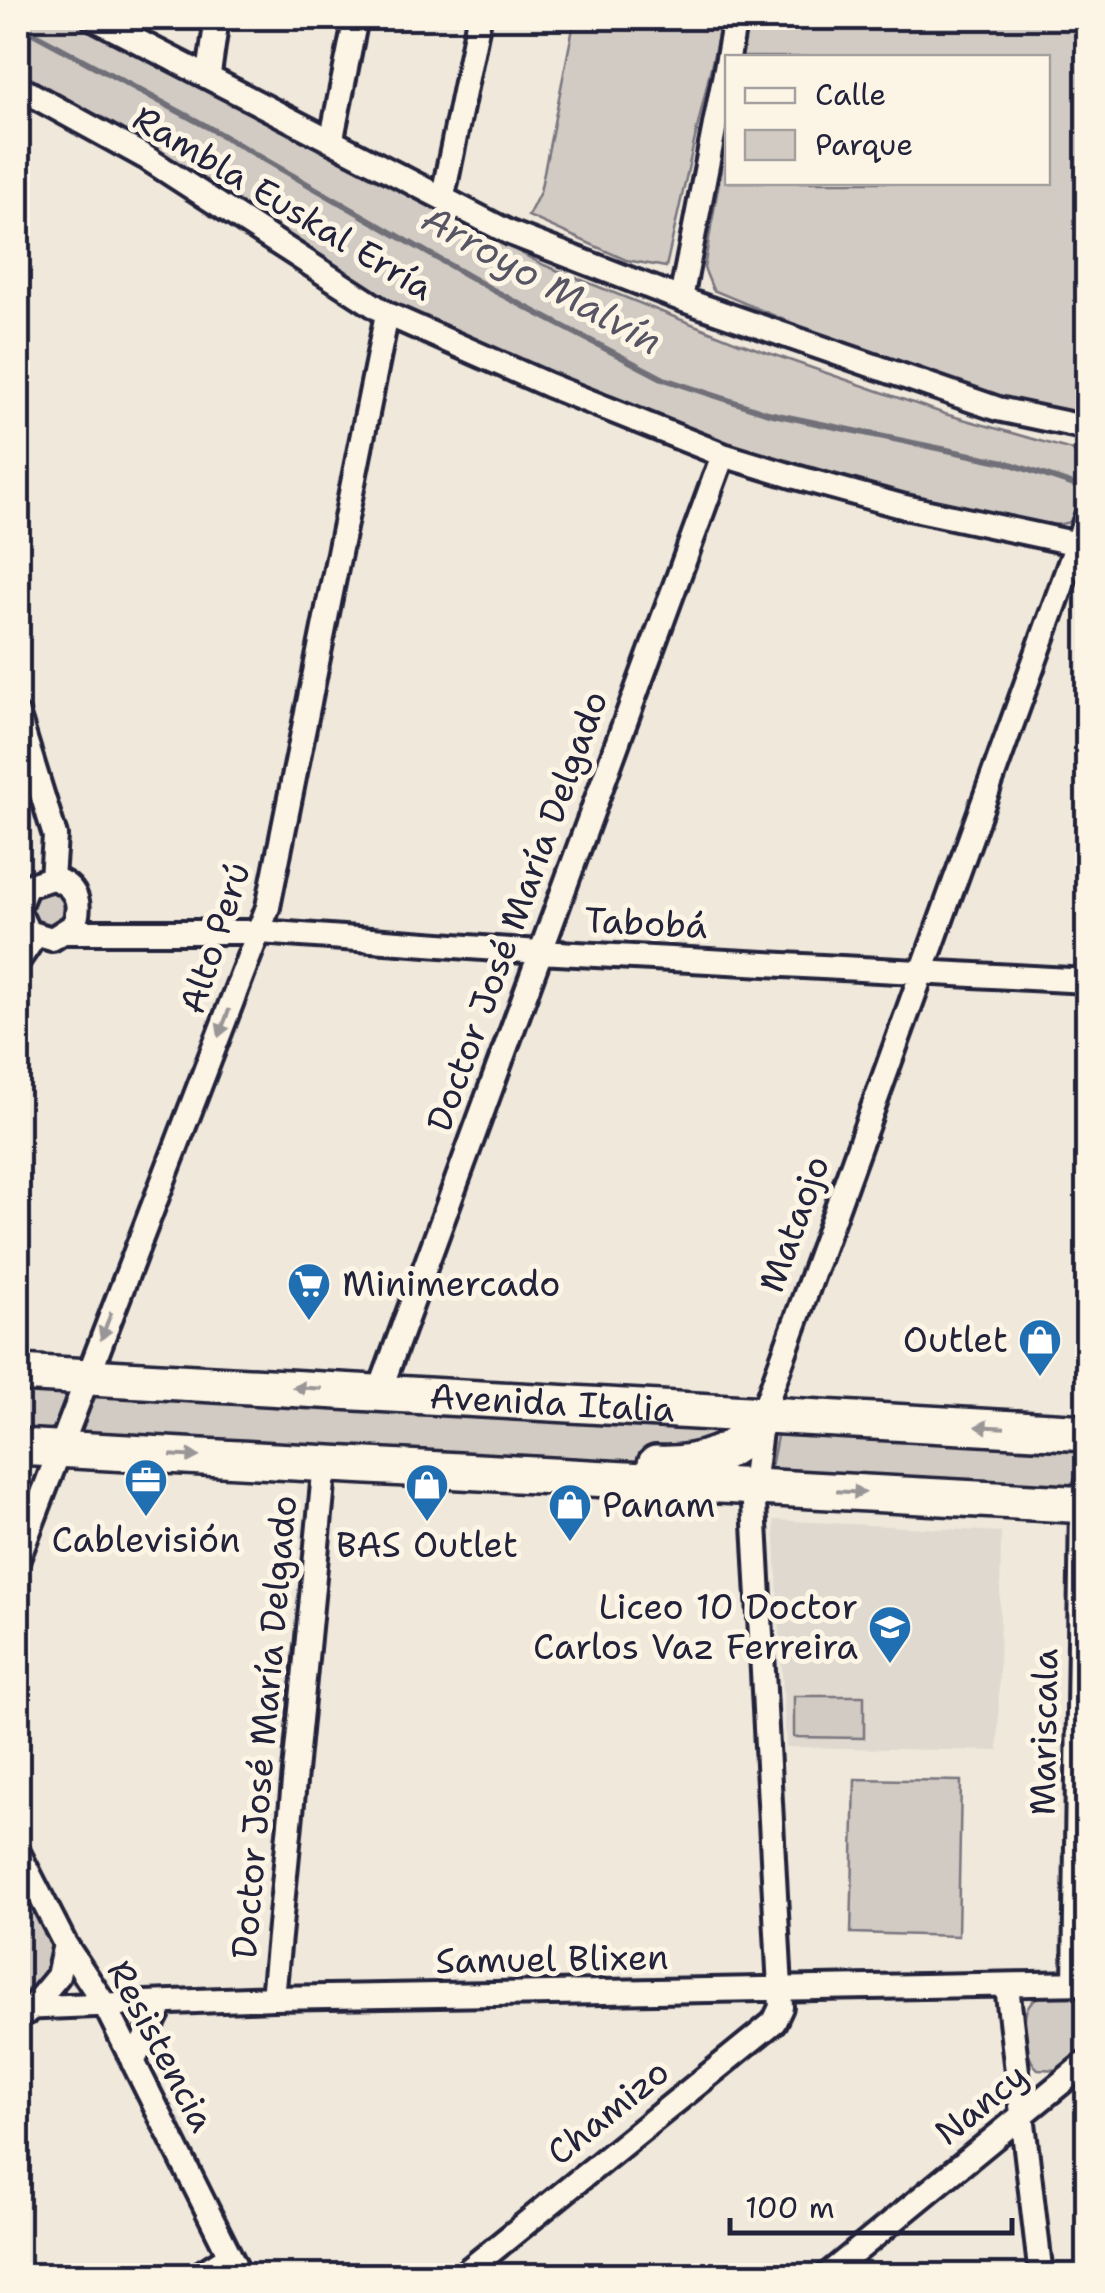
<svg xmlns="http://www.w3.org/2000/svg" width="1105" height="2293" viewBox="0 0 1105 2293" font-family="'Shantell Sans',sans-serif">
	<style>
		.built { fill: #e0d9cf }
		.green { fill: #d1cbc3; stroke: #7a767f; stroke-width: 2.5 }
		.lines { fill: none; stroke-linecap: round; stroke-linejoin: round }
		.stream { stroke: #716f79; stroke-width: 6 }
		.minor-casing { stroke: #22223b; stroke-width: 30 }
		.primary-casing { stroke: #22223b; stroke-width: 42 }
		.minor { stroke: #fcf5e5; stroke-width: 22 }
		.primary { stroke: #fcf5e5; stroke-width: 35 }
		.oneway { fill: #9a9698 }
		.labels { text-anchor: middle; stroke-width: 10; stroke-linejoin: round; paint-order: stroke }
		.street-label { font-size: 35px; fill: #22223b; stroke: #fcf5e5 }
		.poi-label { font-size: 35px; fill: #22223b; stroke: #fcf5e5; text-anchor: start }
		.water-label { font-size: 38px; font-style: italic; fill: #575564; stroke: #fcf5e5 }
	</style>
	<rect width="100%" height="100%" fill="#efe8db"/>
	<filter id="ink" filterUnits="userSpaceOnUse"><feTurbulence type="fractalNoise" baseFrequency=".01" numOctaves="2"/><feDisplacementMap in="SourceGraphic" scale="20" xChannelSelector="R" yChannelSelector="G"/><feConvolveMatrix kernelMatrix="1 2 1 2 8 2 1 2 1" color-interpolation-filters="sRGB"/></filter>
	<g filter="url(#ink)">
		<path class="built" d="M 774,1520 L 1001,1532 L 998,1751 L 786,1747 Z"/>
		<path class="green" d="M 18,18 L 66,18 L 544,265 L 737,342 L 945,414 L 1072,450 L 1088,466 L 1072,522 L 1055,525 L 881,491 L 759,456 L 602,399 L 373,294 L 231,199 L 18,76 Z
			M 575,18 L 722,18 L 666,267 L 626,260 L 528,216 L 540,192 Z
			M 749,18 L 1087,18 L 1087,421 L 928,380 L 713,290 L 704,268 L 727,136 L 728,182 L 1048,182 L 1048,58 L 741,57 Z
			M 38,887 L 63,891 L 69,907 L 63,923 L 47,928 L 32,923 L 27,899 Z
			M 18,1389 L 64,1393 C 73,1428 44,1435 18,1435 Z
			M 95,1393 L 736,1427 L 743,1452 L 736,1471 L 79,1433 Z
			M 778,1431 L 1076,1449 L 1082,1458 L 1074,1481 L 1065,1489 L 775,1475 L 771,1467 Z
			M 794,1696 L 864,1696 L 864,1738 L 794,1737 Z
			M 855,1779 L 961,1781 L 958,1936 L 851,1933 Z
			M 18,1874 L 52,1945 L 43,1978 L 18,1996 Z
			M 1087,1995 L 1087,2048 L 1061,2070 L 1038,2069 C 1027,2059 1026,2045 1025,2031 C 1021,1985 1053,1996 1087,1995 Z"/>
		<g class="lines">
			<path class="stream" d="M 18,25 L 206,126 L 491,289 L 664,379 L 768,413 L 1005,462 L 1077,486"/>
			<g class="minor-casing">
				<path id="minor" d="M 93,18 L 510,233 L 681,299 L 998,409 L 1088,428
					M 728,58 L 735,18
					M 209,74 L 217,18
					M 18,87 L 145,157 L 387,314 L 548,385 L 723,455 L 792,476 L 905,507 L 1088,546
					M 332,138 L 356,18
					M 443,196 L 479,18
					M 681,299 L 728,58
					M 18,716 L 55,836 L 52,878
					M 18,907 L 27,886 L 52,878 C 75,885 83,902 74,925 L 52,939 L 28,932 L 18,911
					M 67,932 L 260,932 L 539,952 L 1088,981
					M 18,961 L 35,936
					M 379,1393 L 723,455
					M 18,1559 L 268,907 L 387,314
					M 18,1852 L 65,1944 L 105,2005 L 240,2276
					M 1075,1983 L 1082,1505 L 1088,1483
					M 1007,1986 L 1041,2276
					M 273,1998 L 325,1463
					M 18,2008 L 273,1998 L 1088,1983
					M 28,2012 L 58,1976 L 65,1944
					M 133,2062 L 163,2003
					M 197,2276 L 229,2256
					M 461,2276 L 774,2022 L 781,2007 L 753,1486 L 762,1415 L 1088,513
					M 826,2276 L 1088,2061"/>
			</g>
			<g class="primary-casing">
				<g id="primary">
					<path id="s1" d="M 18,1373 L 1088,1433"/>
					<path d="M 18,1447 L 1088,1505"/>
					<path d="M 656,1464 C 697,1466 743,1453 762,1415"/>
				</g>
			</g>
			<use href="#minor" class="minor"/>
			<use href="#primary" class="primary"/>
		</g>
		<defs><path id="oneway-solid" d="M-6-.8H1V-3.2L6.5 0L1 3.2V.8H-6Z" transform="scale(2.5)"/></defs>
		<g class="oneway">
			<use href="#oneway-solid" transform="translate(224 1023) rotate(111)"/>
			<use href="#oneway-solid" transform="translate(106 1326) rotate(111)"/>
			<use href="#oneway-solid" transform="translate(307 1388) rotate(-177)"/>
			<use href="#oneway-solid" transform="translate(990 1427) rotate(-177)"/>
			<use href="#oneway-solid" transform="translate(185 1456) rotate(3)"/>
			<use href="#oneway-solid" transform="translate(851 1492) rotate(3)"/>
		</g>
	</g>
	<defs>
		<g id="supermarket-pin" transform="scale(2.25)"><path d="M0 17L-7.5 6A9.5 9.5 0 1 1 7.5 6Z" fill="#1f6fb2" stroke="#fcf5e5"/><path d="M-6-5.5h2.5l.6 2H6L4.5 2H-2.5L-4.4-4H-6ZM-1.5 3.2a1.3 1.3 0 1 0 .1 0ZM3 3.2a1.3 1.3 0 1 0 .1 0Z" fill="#fff"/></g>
		<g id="shop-pin" transform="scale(2.25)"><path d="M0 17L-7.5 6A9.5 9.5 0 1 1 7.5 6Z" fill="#1f6fb2" stroke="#fcf5e5"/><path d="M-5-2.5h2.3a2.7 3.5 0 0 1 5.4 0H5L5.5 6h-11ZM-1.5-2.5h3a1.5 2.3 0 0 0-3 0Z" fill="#fff"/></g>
		<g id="office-pin" transform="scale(2.25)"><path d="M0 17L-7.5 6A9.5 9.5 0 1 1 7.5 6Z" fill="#1f6fb2" stroke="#fcf5e5"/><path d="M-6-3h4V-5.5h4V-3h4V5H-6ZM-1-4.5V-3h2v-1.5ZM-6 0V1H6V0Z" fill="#fff"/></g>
		<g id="school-pin" transform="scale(2.25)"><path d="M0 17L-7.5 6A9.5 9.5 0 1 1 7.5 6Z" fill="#1f6fb2" stroke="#fcf5e5"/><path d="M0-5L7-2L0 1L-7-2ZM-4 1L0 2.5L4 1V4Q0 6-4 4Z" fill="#fff"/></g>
	</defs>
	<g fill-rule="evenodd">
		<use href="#supermarket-pin" x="309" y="1284"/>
		<use href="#shop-pin" x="1040" y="1340"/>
		<use href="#office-pin" x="146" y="1480"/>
		<use href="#shop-pin" x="427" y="1485"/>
		<use href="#shop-pin" x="570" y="1505"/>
		<use href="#school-pin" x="890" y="1627"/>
	</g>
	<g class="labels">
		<g class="street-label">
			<text transform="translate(283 203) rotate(31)" y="12">Rambla Euskal Erría</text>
			<text transform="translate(517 911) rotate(-70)" y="12">Doctor José María Delgado</text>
			<text transform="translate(646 923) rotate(3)" y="12">Tabobá</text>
			<text transform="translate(215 938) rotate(-72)" y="12">Alto Perú</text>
			<text transform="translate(794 1224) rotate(-70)" y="12">Mataojo</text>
			<text dy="12" stroke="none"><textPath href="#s1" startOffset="535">Avenida Italia</textPath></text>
			<text transform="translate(264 1727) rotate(-85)" y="12">Doctor José María Delgado</text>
			<text transform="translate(1044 1732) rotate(-89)" y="12">Mariscala</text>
			<text transform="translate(552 1959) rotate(-1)" y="12">Samuel Blixen</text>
			<text transform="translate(161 2046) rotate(62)" y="12">Resistencia</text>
			<text transform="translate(981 2104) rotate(-39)" y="12">Nancy</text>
			<text transform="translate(608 2112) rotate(-39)" y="12">Chamizo</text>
		</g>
		<g class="poi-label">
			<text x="342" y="1296">Minimercado</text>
			<text x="1008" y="1352" text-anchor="end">Outlet</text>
			<text x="602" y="1517">Panam</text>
			<text x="146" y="1552" text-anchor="middle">Cablevisión</text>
			<text x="427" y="1557" text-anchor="middle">BAS Outlet</text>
			<text x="858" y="1619" text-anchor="end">Liceo 10 Doctor<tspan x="858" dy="40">Carlos Vaz Ferreira</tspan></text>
		</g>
		<g class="water-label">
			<text transform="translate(542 280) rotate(29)" y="13">Arroyo Malvín</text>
		</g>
	</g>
	<rect width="1105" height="2293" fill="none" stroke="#fcf5e5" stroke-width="60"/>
	<rect x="30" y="30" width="1045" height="2233" fill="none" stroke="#22223b" stroke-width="4" filter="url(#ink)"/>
	<rect x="725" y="55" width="325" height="130" fill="#fcf5e5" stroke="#a5a1a1" stroke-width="2.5"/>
	<rect x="745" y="88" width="50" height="15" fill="#fcf5e5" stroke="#a5a1a1" stroke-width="2.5"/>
	<text x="815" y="105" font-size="30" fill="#22223b">Calle</text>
	<rect x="745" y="130" width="50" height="30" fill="#d1cbc3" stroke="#a5a1a1" stroke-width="2.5"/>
	<text x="815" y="155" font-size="30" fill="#22223b">Parque</text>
	<path d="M730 2218v15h282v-15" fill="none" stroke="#22223b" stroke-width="5"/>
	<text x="745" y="2218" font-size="30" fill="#22223b" stroke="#fcf5e5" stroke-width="8" paint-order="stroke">100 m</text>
</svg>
